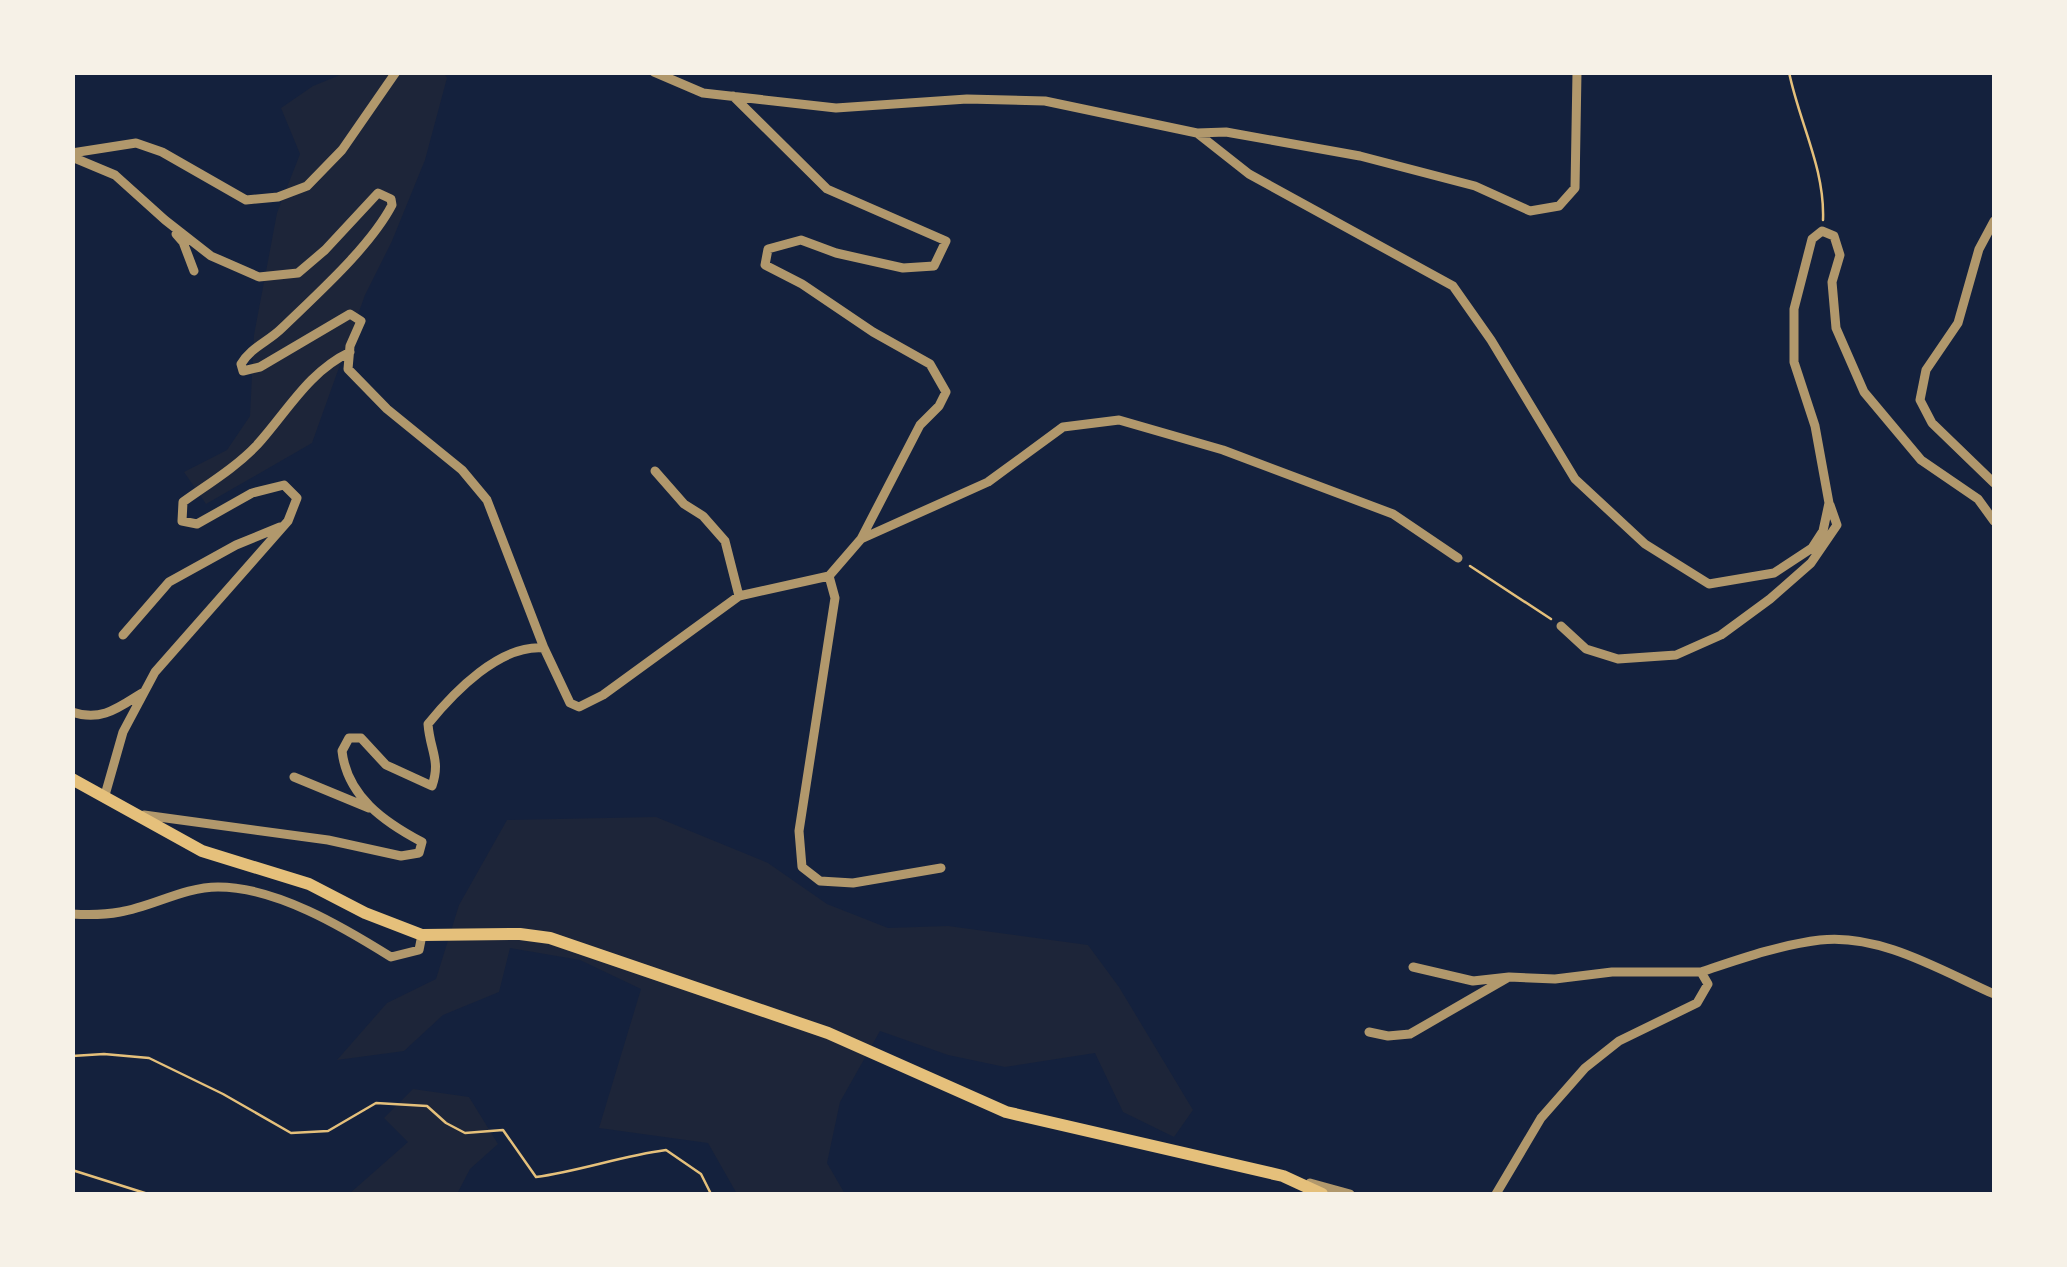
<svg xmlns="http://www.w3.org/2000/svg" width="2067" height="1267" viewBox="0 0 2067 1267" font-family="'Nunito Sans',sans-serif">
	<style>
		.green { fill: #1d2539 }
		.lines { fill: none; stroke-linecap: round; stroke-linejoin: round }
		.path { stroke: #e5c07b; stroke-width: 2.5 }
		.minor { stroke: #b1986c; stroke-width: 9 }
		.secondary { stroke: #e5c07b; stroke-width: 12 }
	</style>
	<rect width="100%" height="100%" fill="#14213d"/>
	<path class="green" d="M 345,73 L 444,73 L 447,78 L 425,160 L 392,241 L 365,295 L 312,443 L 206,504 L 184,472 L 227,450 L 250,416 L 254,335 L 277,213 L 300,154 L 281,108 L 313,86 Z
		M 656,817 L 768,863 L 827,904 L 888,928 L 948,926 L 1088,945 L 1119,987 L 1193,1110 L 1174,1137 L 1123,1112 L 1095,1053 L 1005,1067 L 948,1055 L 880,1031 L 840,1102 L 827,1163 L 845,1194 L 737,1194 L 708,1143 L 599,1128 L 641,989 L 580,960 L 510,948 L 499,992 L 443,1015 L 404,1051 L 337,1060 L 387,1003 L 436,979 L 459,905 L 507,820 Z
		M 413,1089 L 469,1097 L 498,1144 L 470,1169 L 457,1194 L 349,1194 L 408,1142 L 384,1118 Z"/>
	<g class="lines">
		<path class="path" d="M 1789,72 C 1799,122 1825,168 1823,220
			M 1470,566 L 1551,619
			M 72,1056 L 104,1054 L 149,1058 L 223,1094 L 291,1133 L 328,1131 L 376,1103 L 427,1106 L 446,1123 L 465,1133 L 503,1130 L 536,1177 C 580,1171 621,1156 666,1150 L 701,1174 L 711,1194
			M 72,1170 L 148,1194"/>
		<path class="minor" d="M 654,72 L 703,93 L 836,108 L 967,99 L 1045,101 L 1197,133 L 1226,132 L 1360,156 L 1475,186 L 1530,211 L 1559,206 L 1575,188 L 1577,72
			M 733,96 L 827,189 L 946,241 L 934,266 L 903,268 L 836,253 L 801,240 L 768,249 L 765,265 L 802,284 L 873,332 L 930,364 L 946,392 L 939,406 L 920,425 L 861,539
			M 1197,133 L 1249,174 L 1453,286 L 1491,340 L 1575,479 L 1645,544 L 1709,584 L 1774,573 L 1812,548 L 1823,531 L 1829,503 L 1815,426 L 1794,362 L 1794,309 L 1812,239 L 1822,231 L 1834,236 L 1840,255 L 1832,282 L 1836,328 L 1864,392 L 1921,460 L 1978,499 L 1994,521
			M 72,153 L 136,143 L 162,152 L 246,200 L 278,197 L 307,186 L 342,150 L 396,72
			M 72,157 L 115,175 L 165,220 L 211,256 L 259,277 L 298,273 L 325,250 L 378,193 L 391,199 L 392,205 C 370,247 317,294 282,328 C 268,342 251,347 241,364 L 243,371 L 260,367 L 350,314 L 361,321 L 350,346 L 348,369 L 387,409 L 462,470 L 487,500 L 544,648
			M 1994,221 L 1979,249 L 1958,323 L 1926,370 L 1920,400 L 1932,423 L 1994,483
			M 176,234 L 183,242 L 194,271
			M 655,471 L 684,504 L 703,516 L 725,541 L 739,596
			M 829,576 L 861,539 L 988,482 L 1063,427 L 1119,420 L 1223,450 L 1393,514 L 1458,558
			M 1561,626 L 1586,649 L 1618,659 L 1676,655 L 1721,635 L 1770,599 L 1811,563 L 1837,525 L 1830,505
			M 123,635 L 169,582 L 236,545 L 280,527
			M 72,712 C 101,722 118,708 142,693
			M 294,777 L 369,808
			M 105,795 L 123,732 L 155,672 L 288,521 L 297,498 L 284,485 L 252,493 L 197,524 L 182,521 L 183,502 C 208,484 235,468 257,445 C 287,412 308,372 350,352
			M 144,815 L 328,840 L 401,856 L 419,853 L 422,842 C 384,822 347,796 342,751 L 349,738 L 361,738 L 386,765 L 432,786 C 441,760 430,751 428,724 C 454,692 500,644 544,648 L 570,703 L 579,707 L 603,695 L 739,596 L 829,576 L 835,598 L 799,831 L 802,867 L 820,881 L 853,883 L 941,868
			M 72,914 C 88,915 104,915 120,912 C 152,907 184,887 218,887 C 276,887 343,927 391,957 L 419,950 L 422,935
			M 1413,967 L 1473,981 L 1509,977 L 1555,979 L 1612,972 L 1701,972 L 1708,984 L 1697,1003 L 1619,1041 L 1585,1068 L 1541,1118 L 1496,1194
			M 1701,972 C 1740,959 1779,945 1820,940 C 1880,933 1942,971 1994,994
			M 1369,1032 L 1388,1036 L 1410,1034 L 1507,978
			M 1310,1183 L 1350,1194"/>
		<path class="secondary" d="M 72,779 L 202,851 L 309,884 L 365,913 L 422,935 L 520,934 L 550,938 L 828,1033 L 1006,1112 L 1283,1176 L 1322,1194"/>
	</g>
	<rect width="2067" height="1267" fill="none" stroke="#f6f1e7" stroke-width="150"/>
</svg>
